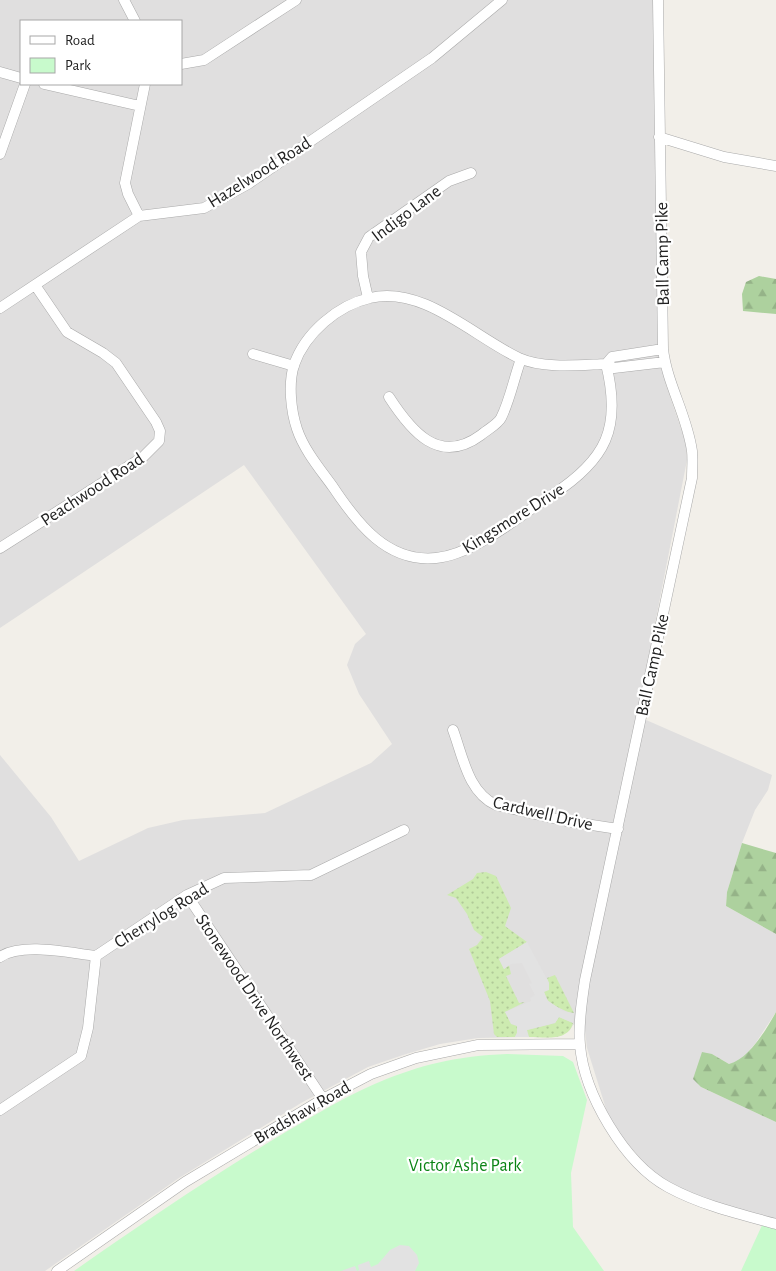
<svg xmlns="http://www.w3.org/2000/svg" width="776" height="1271" viewBox="0 0 776 1271" font-family="'Alegreya Sans',sans-serif">
	<style>
		.residential { fill: #e0dfdf; fill-rule: evenodd }
		.grass { fill: url(#grass-dots) }
		.forest { fill: url(#forest-firs) }
		.park { fill: #c8facc }
		.parking { fill: #e2e2e2 }
		.lines { fill: none; stroke-linecap: round; stroke-linejoin: round }
		.minor-casing { stroke: #a9a9a9; stroke-width: 11 }
		.minor { stroke: #fff; stroke-width: 10 }
		.labels { text-anchor: middle; stroke-width: 4.5; stroke-linejoin: round; paint-order: stroke }
		.street-label { font-size: 18px; fill: #222; stroke: #fff }
		.park-label { font-size: 18px; fill: #0c8416; stroke: #fff }
	</style>
	<defs>
		<pattern id="grass-dots" width="8" height="8" patternUnits="userSpaceOnUse" patternTransform="scale(1.25)"><rect width="8" height="8" fill="#cdebb0"/><path d="M2 2h.1M6 6h.1" fill="none" stroke="#b0c997" stroke-width="1.8" stroke-linecap="round"/></pattern>
		<pattern id="forest-firs" width="22" height="20" patternUnits="userSpaceOnUse" patternTransform="scale(1.25)"><rect width="22" height="20" fill="#add19e"/><path d="M5 1l3.5 6h-7zM16 11l3.5 6h-7z" fill="#95b388"/></pattern>
	</defs>
	<rect width="100%" height="100%" fill="#f2efe9"/>
	<path class="residential" d="M 0,0 L 655,0 L 658,339 L 666,385 L 686,443 L 687,460 L 637,716 L 772,775 L 768,790 L 755,810 L 742,843 L 727,892 L 726,906 L 776,934 L 776,1012 L 755,1044 L 739,1062 L 729,1064 L 712,1054 L 701,1087 L 776,1122 L 776,1220 L 696,1196 L 668,1182 L 646,1165 L 622,1137 L 607,1112 L 587,1048 L 584,1021 L 573,1025 L 570,1030 L 560,1036 L 478,1038 L 440,1044 L 403,1055 L 368,1067 L 301,1103 L 179,1178 L 45,1271 L 0,1271 L 0,755 L 51,817 L 79,861 L 148,828 L 183,820 L 265,813 L 371,763 L 392,744 L 359,694 L 347,665 L 355,644 L 366,634 L 244,465 L 0,628 ZM 21,21 L 181,21 L 181,84 L 21,84 Z"/>
	<path class="grass" d="M 486,872 L 496,876 L 511,908 L 505,926 L 527,942 L 499,959 L 504,969 L 509,965 L 511,974 L 506,976 L 519,1003 L 525,1002 L 505,1012 L 517,1026 L 517,1033 L 515,1037 L 497,1037 L 494,1034 L 490,1001 L 469,949 L 477,945 L 483,937 L 474,930 L 467,914 L 456,898 L 447,895 L 473,879 L 477,873 Z
		M 555,975 L 574,1013 L 572,1014 L 549,1003 L 544,992 L 549,983 L 547,978 Z
		M 559,1017 L 573,1023 C 568,1042 545,1037 529,1037 L 527,1034 L 527,1030 L 555,1023 Z"/>
	<path class="forest" d="M 759,276 L 776,279 L 776,314 L 743,311 L 742,294 L 746,282 Z
		M 742,843 L 776,853 L 776,934 L 726,906 L 727,892 Z
		M 776,1012 L 776,1122 L 701,1087 L 693,1079 L 702,1052 L 712,1054 L 729,1064 C 749,1059 766,1030 776,1012 Z"/>
	<path class="park" d="M 507,1054 L 563,1056 L 573,1062 L 587,1100 L 571,1173 L 573,1227 L 604,1271 L 74,1271 C 137,1227 200,1184 266,1144 C 348,1095 408,1057 507,1054 Z
		M 764,1221 L 776,1224 L 776,1271 L 741,1271 Z"/>
	<path class="parking" d="M 527,942 L 549,983 L 549,990 L 544,992 L 547,1000 L 563,1011 L 574,1013 L 573,1023 L 559,1017 L 555,1023 L 527,1030 L 529,1037 L 515,1037 L 517,1033 L 517,1026 L 511,1024 L 505,1012 L 531,1001 L 530,998 L 535,995 L 529,984 L 532,983 L 522,963 L 511,964 L 504,969 L 499,959 Z
		M 400,1245 L 409,1246 L 417,1255 L 419,1263 L 415,1271 L 341,1271 L 355,1266 L 357,1271 L 359,1270 L 358,1265 L 369,1261 L 371,1267 L 378,1264 L 390,1250 Z"/>
	<g class="lines">
		<g class="minor-casing">
			<path id="minor" d="M 124,0 L 135,21
				M 658,0 L 663,349 C 667,384 687,415 692,451 C 693,459 692,469 692,478 L 585,980 C 582,1000 578,1024 580,1045 C 584,1094 624,1163 668,1187 C 701,1205 739,1214 776,1224
				M 181,64 L 204,60 L 296,0
				M 0,72 L 21,78
				M 44,84 L 140,106
				M 659,137 L 724,157 L 776,166
				M 0,154 L 25,84
				M 139,216 L 128,194 L 125,183 L 145,84
				M 368,298 L 363,276 L 361,252 L 369,237 L 449,181 L 471,173
				M 0,308 L 139,216 L 204,208 L 248,184 L 432,58 L 502,0
				M 253,354 L 294,366
				M 606,364 C 622,428 606,460 552,495 C 519,516 475,554 436,558 C 387,563 357,523 333,487 C 320,469 304,450 297,429 C 291,411 288,384 294,365 C 305,333 338,305 370,298 C 423,285 474,337 519,358 C 544,369 579,365 606,364 L 614,368 L 665,362
				M 606,364 L 612,357 L 663,349
				M 389,397 C 411,431 439,466 481,435 C 487,430 498,424 501,418 C 510,400 514,378 521,359
				M 0,548 L 143,457 L 159,441 L 160,431 L 156,422 L 116,363 L 103,353 L 67,332 L 35,285
				M 453,730 C 463,757 468,792 496,805 L 566,821 L 618,829
				M 187,895 L 323,1099
				M 0,957 C 22,942 70,953 96,956 L 187,895 L 224,878 L 311,875 L 404,830
				M 0,1110 L 81,1056 L 88,1028 L 96,956
				M 57,1271 L 185,1182 L 323,1099 L 371,1074 L 416,1058 L 478,1045 L 579,1044"/>
		</g>
		<use href="#minor" class="minor"/>
	</g>
	<g class="labels">
		<g class="street-label">
			<text transform="translate(259 172) rotate(-32)" y="6">Hazelwood Road</text>
			<text transform="translate(406 213) rotate(-37)" y="6">Indigo Lane</text>
			<text transform="translate(662 254) rotate(-91)" y="6">Ball Camp Pike</text>
			<text transform="translate(92 489) rotate(-33)" y="6">Peachwood Road</text>
			<text transform="translate(513 518) rotate(-32)" y="6">Kingsmore Drive</text>
			<text transform="translate(652 665) rotate(-78)" y="6">Ball Camp Pike</text>
			<text transform="translate(543 813) rotate(13)" y="6">Cardwell Drive</text>
			<text transform="translate(161 915) rotate(-32)" y="6">Cherrylog Road</text>
			<text transform="translate(255 997) rotate(56)" y="6">Stonewood Drive Northwest</text>
			<text transform="translate(302 1112) rotate(-30)" y="6">Bradshaw Road</text>
		</g>
		<g class="park-label">
			<text x="465" y="1171">Victor Ashe Park</text>
		</g>
	</g>
	<rect x="20" y="20" width="162" height="65" fill="#ffffff" stroke="#a7a7a7"/>
	<rect x="30" y="36" width="25" height="8" fill="#ffffff" stroke="#a7a7a7"/>
	<text x="65" y="45" font-size="15" fill="#222222">Road</text>
	<rect x="30" y="58" width="25" height="15" fill="#c8facc" stroke="#a7a7a7"/>
	<text x="65" y="70" font-size="15" fill="#222222">Park</text>
</svg>
